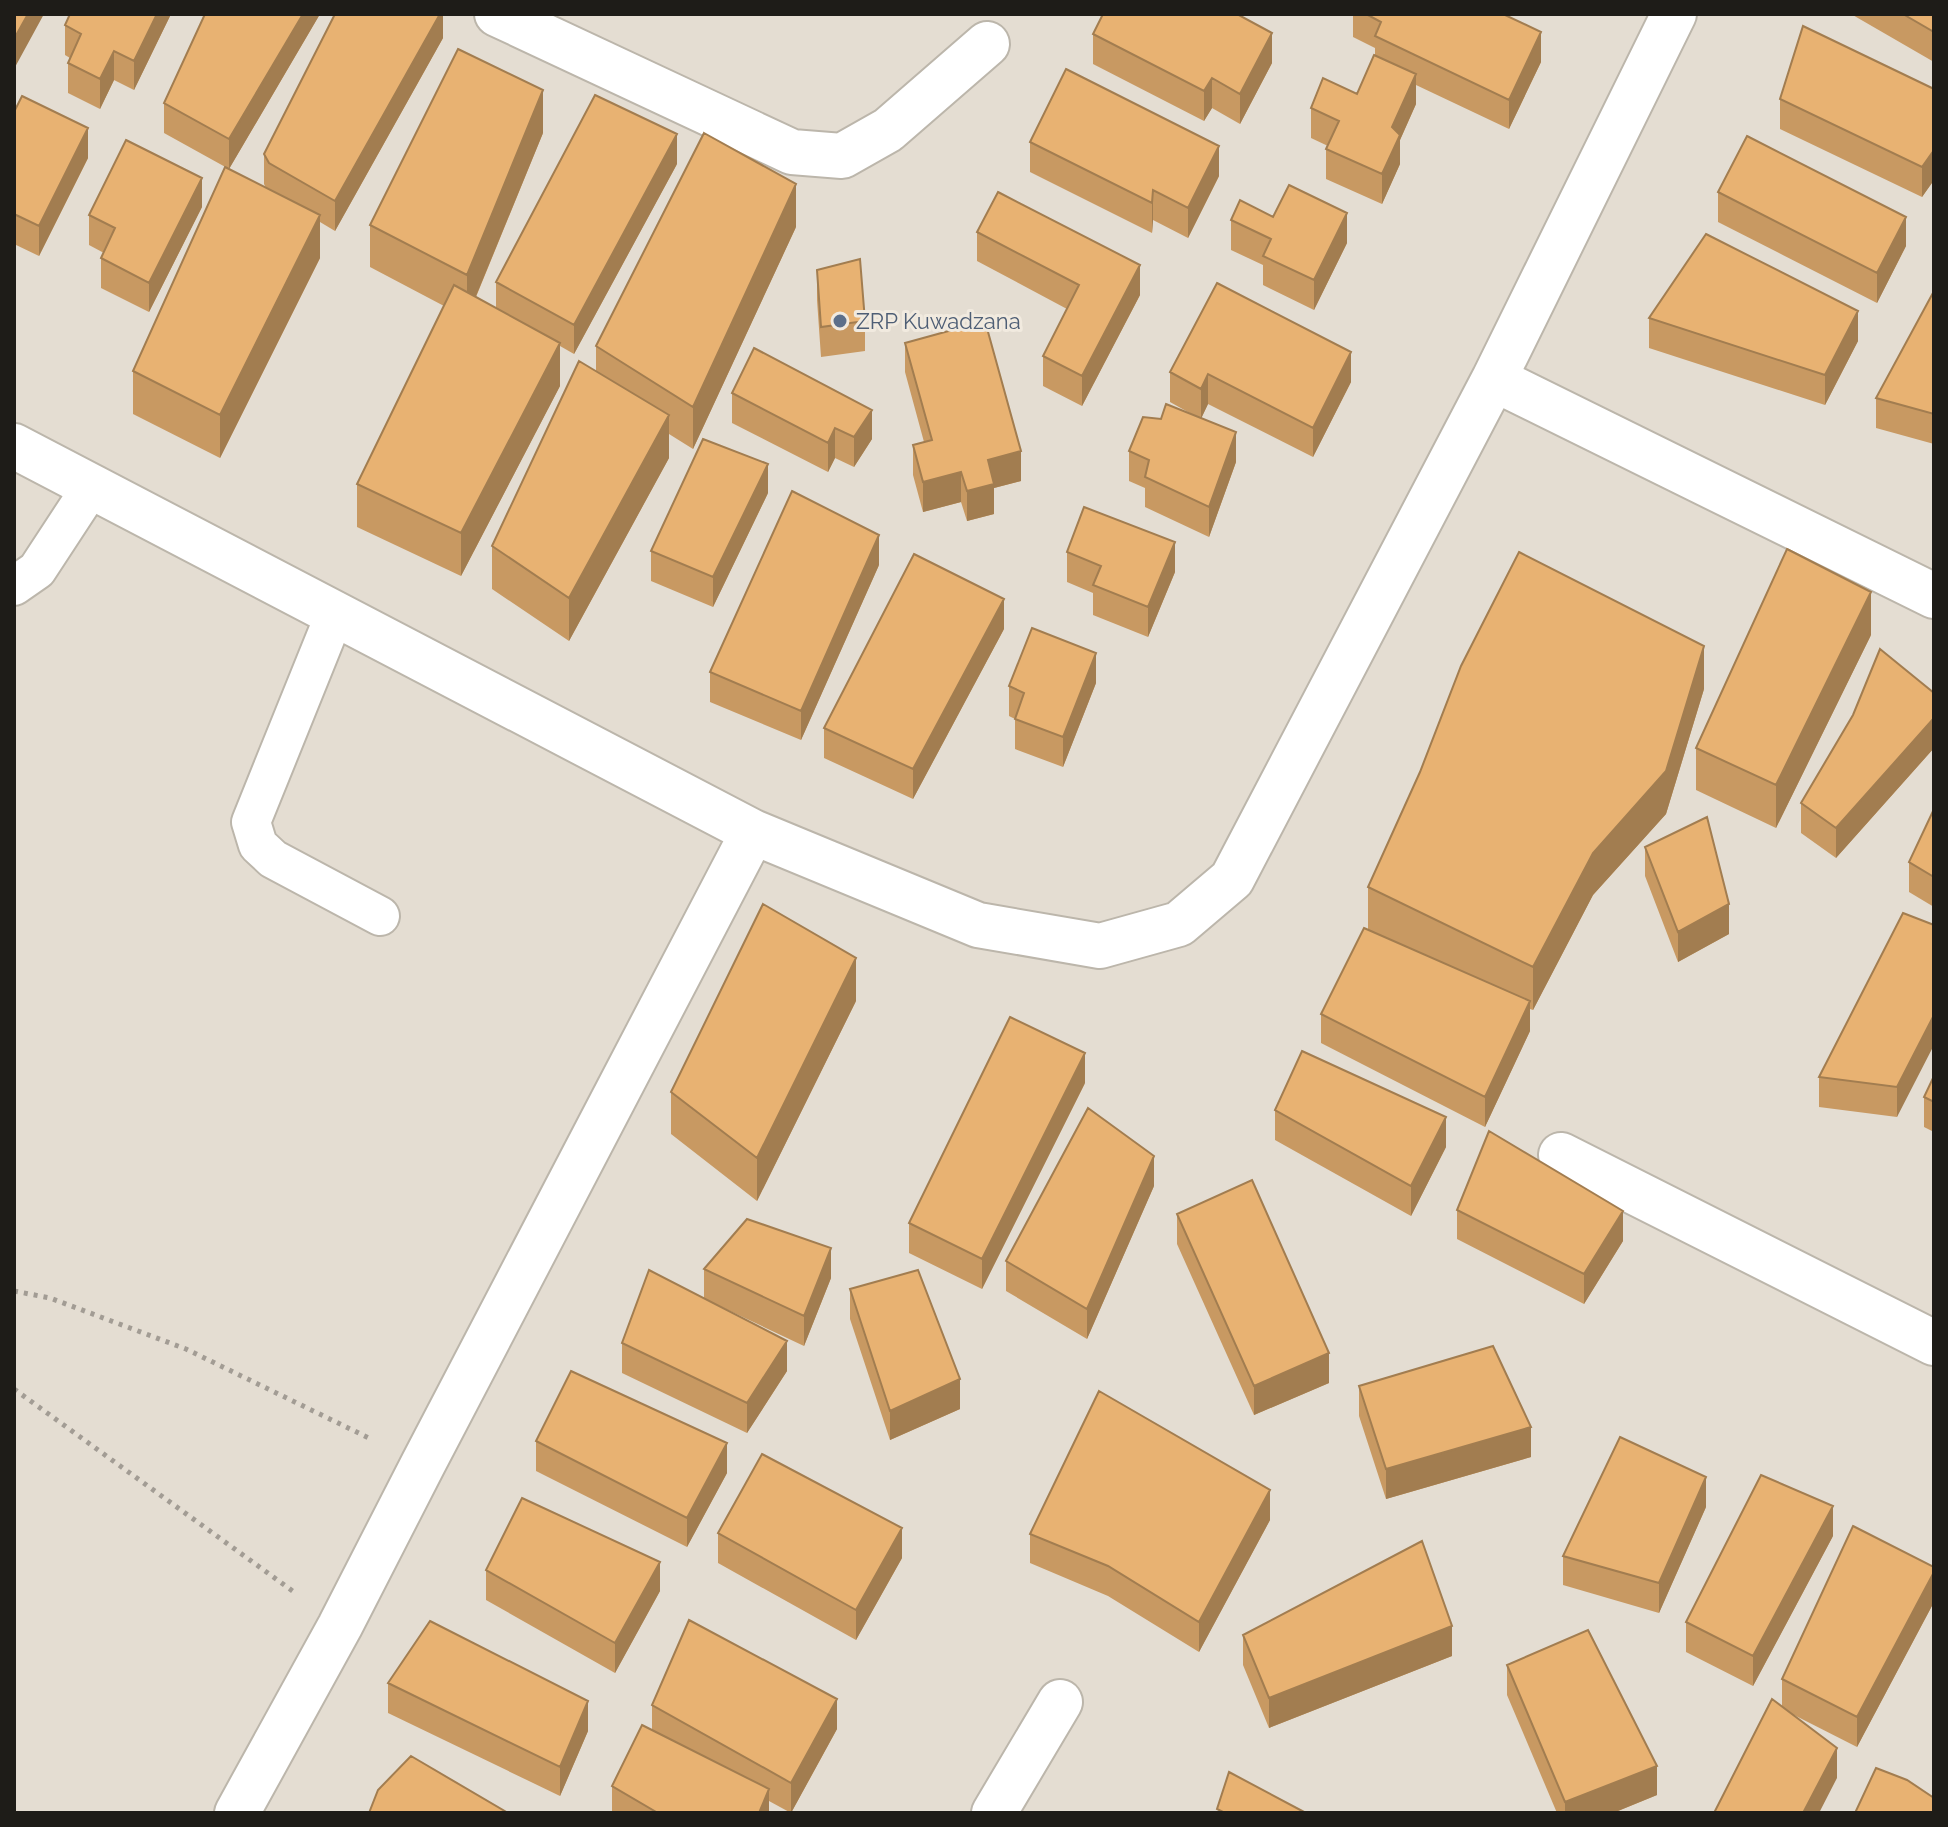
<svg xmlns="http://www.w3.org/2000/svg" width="1948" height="1827" viewBox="0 0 1948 1827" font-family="Raleway,sans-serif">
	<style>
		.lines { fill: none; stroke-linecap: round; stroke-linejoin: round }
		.service-casing { stroke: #bcb6ab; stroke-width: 42 }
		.minor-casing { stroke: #bcb6ab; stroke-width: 48 }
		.path { stroke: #a29c94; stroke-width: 5; stroke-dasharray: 4 6; stroke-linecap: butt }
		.service { stroke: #fff; stroke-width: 38 }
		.minor { stroke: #fff; stroke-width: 44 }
		.wall { fill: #c89962 }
		.shaded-wall { fill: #a27d50 }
		.building { fill: #e8b272; stroke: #a27d50; stroke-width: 2 }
		.service-dot { fill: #5c6f8a; stroke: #f1eadf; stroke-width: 3 }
		.labels { text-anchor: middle; stroke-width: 6; stroke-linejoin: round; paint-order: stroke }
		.service-label { font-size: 22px; fill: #4e5e75; stroke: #f1eadf; text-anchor: start }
	</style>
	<rect width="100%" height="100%" fill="#e4ddd2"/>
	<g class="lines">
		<g class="service-casing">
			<path id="service" d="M 14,586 L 37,570 L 92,486
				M 335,614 L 251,822 L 258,845 L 273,859 L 380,916"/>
		</g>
		<g class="minor-casing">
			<path id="minor" d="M 497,14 L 792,152 L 842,156 L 888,130 L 987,44
				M 1494,379 L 1674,14
				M 14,446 L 753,832 L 978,925 L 1100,946 L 1179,924 L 1232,879 L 1494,379 L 1934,596
				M 1561,1155 L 1934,1343
				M 237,1813 L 340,1626 L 423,1464 L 753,832
				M 994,1813 L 1060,1702"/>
		</g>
		<path class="path" d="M 14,1291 L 50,1298 L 186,1349 L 371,1439
			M 14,1389 L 294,1592"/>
		<use href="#service" class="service"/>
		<use href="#minor" class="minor"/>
	</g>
	<path class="wall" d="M 171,14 L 134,90 L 114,80 L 100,109 L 68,93 L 68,63 L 70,58 L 65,55 L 65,25 Z
		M 205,14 L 320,14 L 229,169 L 164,133 L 164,103 Z
		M 443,14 L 443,38 L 335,231 L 320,222 L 320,258 L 220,458 L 133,414 L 133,371 L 266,188 L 264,184 L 264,154 Z
		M 1353,14 L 1503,14 L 1541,62 L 1509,129 L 1416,85 L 1416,104 L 1400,140 L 1400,164 L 1382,204 L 1326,179 L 1326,149 L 1328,146 L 1311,138 L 1311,108 L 1357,94 L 1375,55 L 1375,48 L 1353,37 Z
		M 1851,14 L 1934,14 L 1934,62 Z
		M 1093,34 L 1272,63 L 1240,124 L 1212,108 L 1204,121 L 1093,64 Z
		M 1934,89 L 1934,180 L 1922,197 L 1780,129 L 1780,99 Z
		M 14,112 L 88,158 L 39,256 L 14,244 Z
		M 543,133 L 476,297 L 496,308 L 496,282 L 677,164 L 574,354 L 560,346 L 560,386 L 461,576 L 357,527 L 357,484 L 444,306 L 370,267 L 370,225 Z
		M 1030,142 L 1219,176 L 1188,238 L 1153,220 L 1152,233 L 1030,172 Z
		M 1718,192 L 1906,246 L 1877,303 L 1718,222 Z
		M 202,207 L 149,312 L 101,288 L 101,258 L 104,253 L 89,245 L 89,215 Z
		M 1273,217 L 1347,243 L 1314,310 L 1263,285 L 1263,265 L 1231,250 L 1231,220 Z
		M 796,227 L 693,449 L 669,434 L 669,458 L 569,641 L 492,589 L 492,546 L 596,371 L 596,346 Z
		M 977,232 L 1140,295 L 1082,406 L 1043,386 L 1043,356 L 1067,309 L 977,261 Z
		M 817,270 L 865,321 L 865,351 L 821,357 L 817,300 Z
		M 1934,291 L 1934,444 L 1876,428 L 1876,398 Z
		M 1649,318 L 1858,341 L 1825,405 L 1649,348 Z
		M 905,343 L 1021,481 L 994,488 L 994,514 L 967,521 L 961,502 L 923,512 L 913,475 L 913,445 L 924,442 L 905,372 Z
		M 1170,372 L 1351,382 L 1313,457 L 1208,404 L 1201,418 L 1236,462 L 1209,537 L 1145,507 L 1145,488 L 1129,481 L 1129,451 L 1161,419 L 1195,416 L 1170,402 Z
		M 732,393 L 872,439 L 854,467 L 835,458 L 828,472 L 732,423 Z
		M 768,493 L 713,607 L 651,581 L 651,551 Z
		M 1067,552 L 1175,572 L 1148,637 L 1093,615 L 1093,593 L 1067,582 Z
		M 879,565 L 801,740 L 710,702 L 710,672 Z
		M 1004,629 L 913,799 L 824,758 L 824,728 Z
		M 1871,635 L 1776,828 L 1696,790 L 1696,748 Z
		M 1096,683 L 1063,767 L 1015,749 L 1015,719 L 1009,716 L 1009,686 Z
		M 1704,689 L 1666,814 L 1593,895 L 1533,1010 L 1530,1009 L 1530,1031 L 1485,1127 L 1321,1043 L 1321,1014 L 1368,929 L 1368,887 Z
		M 1934,693 L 1934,748 L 1836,858 L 1801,833 L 1801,803 Z
		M 1934,809 L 1934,907 L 1909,892 L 1909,862 Z
		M 1645,847 L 1729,934 L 1678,962 L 1645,876 Z
		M 1934,925 L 1897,1117 L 1819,1107 L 1819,1077 Z
		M 856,1001 L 757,1201 L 671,1134 L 671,1092 Z
		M 1934,1076 L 1934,1132 L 1924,1127 L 1924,1097 Z
		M 1085,1083 L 982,1289 L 909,1253 L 909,1223 Z
		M 1275,1110 L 1446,1147 L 1411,1216 L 1275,1140 Z
		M 1154,1186 L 1087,1339 L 1006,1291 L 1006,1261 Z
		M 1457,1210 L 1623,1241 L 1584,1304 L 1457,1239 Z
		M 1177,1214 L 1329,1383 L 1254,1415 L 1177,1244 Z
		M 704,1269 L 831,1278 L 804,1346 L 713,1303 L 787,1371 L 747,1433 L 622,1373 L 622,1343 L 704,1299 Z
		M 850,1289 L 960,1409 L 890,1440 L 850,1319 Z
		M 1359,1386 L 1531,1457 L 1386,1499 L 1359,1416 Z
		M 536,1441 L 727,1473 L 687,1547 L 536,1471 Z
		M 1706,1507 L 1659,1613 L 1563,1585 L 1563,1556 Z
		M 1270,1520 L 1199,1652 L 1108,1596 L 1030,1563 L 1030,1534 Z
		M 718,1533 L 902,1558 L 856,1640 L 718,1563 Z
		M 1833,1536 L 1753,1686 L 1686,1652 L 1686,1622 Z
		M 1934,1567 L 1934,1602 L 1857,1747 L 1794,1715 L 1837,1778 L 1782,1706 L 1782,1679 Z
		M 486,1570 L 660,1591 L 615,1673 L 486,1600 Z
		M 1243,1635 L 1452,1656 L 1269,1728 L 1243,1665 Z
		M 1507,1665 L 1657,1795 L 1613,1813 L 1557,1813 L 1507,1695 Z
		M 388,1683 L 588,1731 L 560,1796 L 388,1713 Z
		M 652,1705 L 837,1729 L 791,1813 L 769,1801 L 769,1813 L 612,1813 L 612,1786 L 652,1730 Z"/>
	<path class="shaded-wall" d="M 28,14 L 44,14 L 14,69 L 14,39 Z
		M 157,14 L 171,14 L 134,90 L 134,61 Z
		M 303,14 L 320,14 L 229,169 L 229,139 Z
		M 440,14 L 443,14 L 443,38 L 335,231 L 335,201 Z
		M 1541,32 L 1541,62 L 1509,129 L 1509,100 Z
		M 1272,33 L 1272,63 L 1240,124 L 1240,94 Z
		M 114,51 L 114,80 L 100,109 L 100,79 Z
		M 1416,74 L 1416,104 L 1400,140 L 1400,164 L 1382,204 L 1382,174 L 1392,127 Z
		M 1212,78 L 1212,108 L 1204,121 L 1204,91 Z
		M 543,90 L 543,133 L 467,318 L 467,275 Z
		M 88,128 L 88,158 L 39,256 L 39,226 Z
		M 677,134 L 677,164 L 574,354 L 574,325 Z
		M 1219,146 L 1219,176 L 1188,238 L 1188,208 Z
		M 1934,150 L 1934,180 L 1922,197 L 1922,167 Z
		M 202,178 L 202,207 L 149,312 L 149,283 Z
		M 796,184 L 796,227 L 693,449 L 693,407 Z
		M 1153,190 L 1153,220 L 1152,233 L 1152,203 Z
		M 1347,213 L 1347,243 L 1314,310 L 1314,280 Z
		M 320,215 L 320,258 L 220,458 L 220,415 Z
		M 1906,217 L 1906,246 L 1877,303 L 1877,273 Z
		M 1140,265 L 1140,295 L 1082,406 L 1082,376 Z
		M 1858,311 L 1858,341 L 1825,405 L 1825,375 Z
		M 560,343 L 560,386 L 461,576 L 461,533 Z
		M 1351,352 L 1351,382 L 1313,457 L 1313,428 Z
		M 1208,374 L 1208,404 L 1201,419 L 1201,389 Z
		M 872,410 L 872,439 L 854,467 L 854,437 Z
		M 669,415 L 669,458 L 569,641 L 569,598 Z
		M 835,428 L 835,458 L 828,472 L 828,443 Z
		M 1236,432 L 1236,462 L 1209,537 L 1209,507 Z
		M 1021,451 L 1021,481 L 994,488 L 994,514 L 967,521 L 967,491 L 988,460 Z
		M 768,464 L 768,493 L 713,607 L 713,577 Z
		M 961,472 L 961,502 L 923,512 L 923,482 Z
		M 879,535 L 879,565 L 801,740 L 801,711 Z
		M 1175,542 L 1175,572 L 1148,637 L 1148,607 Z
		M 1871,592 L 1871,635 L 1776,828 L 1776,785 Z
		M 1004,599 L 1004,629 L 913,799 L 913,769 Z
		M 1704,646 L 1704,689 L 1666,814 L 1593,895 L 1533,1010 L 1533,967 L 1593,853 Z
		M 1096,653 L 1096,683 L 1063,767 L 1063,737 Z
		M 1934,718 L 1934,748 L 1836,858 L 1836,828 Z
		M 1729,904 L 1729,934 L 1678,962 L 1678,932 Z
		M 856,958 L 856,1001 L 757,1201 L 757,1158 Z
		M 1530,1001 L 1530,1031 L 1485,1127 L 1485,1097 Z
		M 1934,1015 L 1934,1045 L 1897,1117 L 1897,1087 Z
		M 1085,1053 L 1085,1083 L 982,1289 L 982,1259 Z
		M 1446,1117 L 1446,1147 L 1411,1216 L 1411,1186 Z
		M 1154,1156 L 1154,1186 L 1087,1339 L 1087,1309 Z
		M 1623,1211 L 1623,1241 L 1584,1304 L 1584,1274 Z
		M 831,1248 L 831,1278 L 804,1346 L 804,1316 Z
		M 787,1341 L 787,1371 L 747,1433 L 747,1403 Z
		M 1329,1353 L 1329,1383 L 1254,1415 L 1254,1386 Z
		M 960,1379 L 960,1409 L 890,1440 L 890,1411 Z
		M 1531,1427 L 1531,1457 L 1386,1499 L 1386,1469 Z
		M 727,1443 L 727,1473 L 687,1547 L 687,1518 Z
		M 1706,1477 L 1706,1507 L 1659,1613 L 1659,1583 Z
		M 1270,1490 L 1270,1520 L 1199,1652 L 1199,1622 Z
		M 1833,1506 L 1833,1536 L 1753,1686 L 1753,1656 Z
		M 902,1528 L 902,1558 L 856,1640 L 856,1610 Z
		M 660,1562 L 660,1591 L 615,1673 L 615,1643 Z
		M 1934,1572 L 1934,1602 L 1857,1747 L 1857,1717 Z
		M 1452,1626 L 1452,1656 L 1269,1728 L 1269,1698 Z
		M 837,1699 L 837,1729 L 791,1813 L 791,1783 Z
		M 588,1701 L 588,1731 L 560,1796 L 560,1767 Z
		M 1837,1748 L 1837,1778 L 1819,1813 L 1803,1813 Z
		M 1657,1766 L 1657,1795 L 1613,1813 L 1565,1813 L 1565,1802 Z
		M 769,1789 L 769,1813 L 759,1813 Z"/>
	<path class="building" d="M 14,14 L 28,14 L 14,39 Z
		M 70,14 L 157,14 L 134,61 L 114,51 L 100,79 L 68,63 L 81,34 L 65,25 Z
		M 205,14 L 303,14 L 229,139 L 164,103 Z
		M 335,14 L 440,14 L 335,201 L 269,163 L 264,154 Z
		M 1103,14 L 1237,14 L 1272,33 L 1240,94 L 1212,78 L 1204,91 L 1093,34 Z
		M 1366,14 L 1503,14 L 1541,32 L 1509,100 L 1375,36 L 1381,22 Z
		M 1903,14 L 1934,14 L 1934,32 Z
		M 1803,26 L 1934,89 L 1934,150 L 1922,167 L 1780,99 Z
		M 458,49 L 543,90 L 467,275 L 370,225 Z
		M 1374,55 L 1416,74 L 1392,127 L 1400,135 L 1382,174 L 1326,149 L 1339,121 L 1311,108 L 1323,78 L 1357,94 Z
		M 1066,69 L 1219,146 L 1188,208 L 1153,190 L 1152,203 L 1030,142 Z
		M 595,95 L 677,134 L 574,325 L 496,282 Z
		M 22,96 L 88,128 L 39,226 L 14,214 L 14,112 Z
		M 704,133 L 796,184 L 693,407 L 596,346 Z
		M 1747,136 L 1906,217 L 1877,273 L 1718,192 Z
		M 126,140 L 202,178 L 149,283 L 101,258 L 115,228 L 89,215 Z
		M 225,167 L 320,215 L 220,415 L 133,371 Z
		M 1289,185 L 1347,213 L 1314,280 L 1263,256 L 1271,239 L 1231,220 L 1240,200 L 1273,217 Z
		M 998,192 L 1140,265 L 1082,376 L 1043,356 L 1079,285 L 977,232 Z
		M 1706,234 L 1858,311 L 1825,375 L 1649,318 Z
		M 860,259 L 865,321 L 821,327 L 817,270 Z
		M 1217,283 L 1351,352 L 1313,428 L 1208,374 L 1201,389 L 1170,372 Z
		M 454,285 L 560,343 L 461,533 L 357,484 Z
		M 1934,291 L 1934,414 L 1876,398 Z
		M 985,321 L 1021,451 L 988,460 L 994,484 L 967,491 L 961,472 L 923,482 L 913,445 L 932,440 L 905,343 Z
		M 754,348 L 872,410 L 854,437 L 835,428 L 828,443 L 732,393 Z
		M 579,361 L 669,415 L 569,598 L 492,546 Z
		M 1166,404 L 1236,432 L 1209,507 L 1145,477 L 1149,460 L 1129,451 L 1143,417 L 1161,419 Z
		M 703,439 L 768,464 L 713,577 L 651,551 Z
		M 792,491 L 879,535 L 801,711 L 710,672 Z
		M 1084,507 L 1175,542 L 1148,607 L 1093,585 L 1101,566 L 1067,552 Z
		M 1787,549 L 1871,592 L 1776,785 L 1696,748 Z
		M 1519,552 L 1704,646 L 1666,771 L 1593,853 L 1533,967 L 1368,887 L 1420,772 L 1461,666 Z
		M 914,554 L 1004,599 L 913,769 L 824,728 Z
		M 1032,628 L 1096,653 L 1063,737 L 1015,719 L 1024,693 L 1009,686 Z
		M 1880,649 L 1934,693 L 1934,718 L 1836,828 L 1801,803 L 1853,715 Z
		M 1934,809 L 1934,877 L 1909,862 Z
		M 1707,817 L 1729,904 L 1678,932 L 1645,847 Z
		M 763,904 L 856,958 L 757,1158 L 671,1092 Z
		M 1903,913 L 1934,925 L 1934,1015 L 1897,1087 L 1819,1077 Z
		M 1364,928 L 1530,1001 L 1485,1097 L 1321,1014 Z
		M 1010,1017 L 1085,1053 L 982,1259 L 909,1223 Z
		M 1302,1051 L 1446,1117 L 1411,1186 L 1275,1110 Z
		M 1934,1076 L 1934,1102 L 1924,1097 Z
		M 1088,1108 L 1154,1156 L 1087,1309 L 1006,1261 Z
		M 1489,1131 L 1623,1211 L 1584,1274 L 1457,1210 Z
		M 1252,1180 L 1329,1353 L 1254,1386 L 1177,1214 Z
		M 747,1219 L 831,1248 L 804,1316 L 704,1269 Z
		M 649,1270 L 787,1341 L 747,1403 L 622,1343 Z
		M 918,1270 L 960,1379 L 890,1411 L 850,1289 Z
		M 1493,1346 L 1531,1427 L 1386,1469 L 1359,1386 Z
		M 571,1371 L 727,1443 L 687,1518 L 536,1441 Z
		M 1099,1391 L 1270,1490 L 1199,1622 L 1108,1566 L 1030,1534 Z
		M 1620,1437 L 1706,1477 L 1659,1583 L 1563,1556 Z
		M 762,1454 L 902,1528 L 856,1610 L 718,1533 Z
		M 1761,1475 L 1833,1506 L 1753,1656 L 1686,1622 Z
		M 522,1498 L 660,1562 L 615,1643 L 486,1570 Z
		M 1853,1526 L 1934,1567 L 1934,1572 L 1857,1717 L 1782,1679 Z
		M 1422,1541 L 1452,1626 L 1269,1698 L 1243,1635 Z
		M 689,1620 L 837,1699 L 791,1783 L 652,1705 Z
		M 430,1621 L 588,1701 L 560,1767 L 388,1683 Z
		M 1588,1630 L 1657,1766 L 1565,1802 L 1507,1665 Z
		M 1772,1699 L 1837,1748 L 1803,1813 L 1714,1813 Z
		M 642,1725 L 769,1789 L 759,1813 L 658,1813 L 612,1786 Z
		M 411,1756 L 508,1813 L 369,1813 L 378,1790 Z
		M 1876,1768 L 1907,1780 L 1934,1798 L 1934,1813 L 1855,1813 Z
		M 1229,1772 L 1306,1813 L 1225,1813 L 1217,1809 Z"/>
	<circle class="service-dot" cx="840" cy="321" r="8"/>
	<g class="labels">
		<g class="service-label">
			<text x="856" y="329">ZRP Kuwadzana</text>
		</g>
	</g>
	<rect width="1948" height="1827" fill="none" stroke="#1e1c18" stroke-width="32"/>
</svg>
